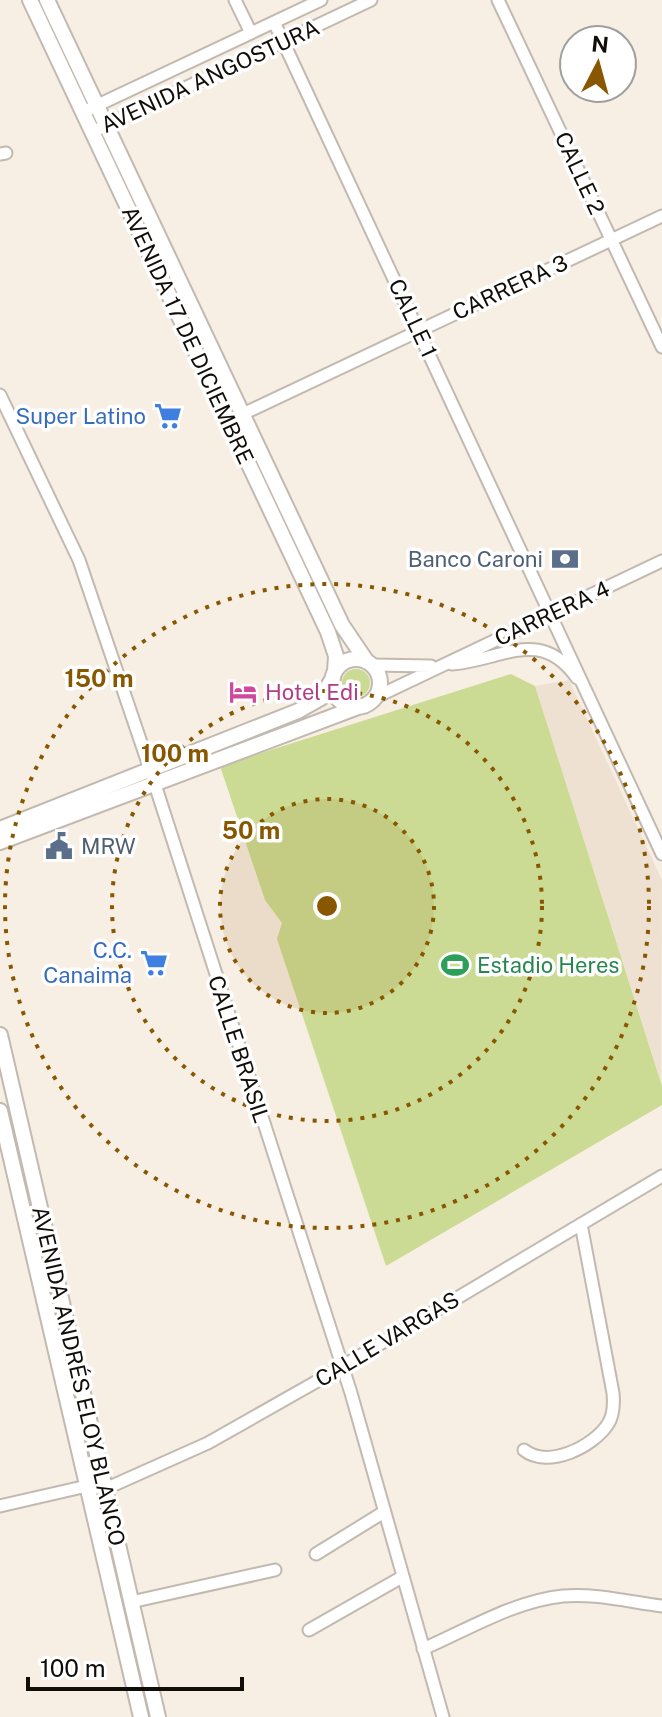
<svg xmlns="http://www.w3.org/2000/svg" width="662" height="1717" viewBox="0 0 662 1717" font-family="'Public Sans',sans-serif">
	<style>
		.built { fill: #efe1d2 }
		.green { fill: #ccdb94 }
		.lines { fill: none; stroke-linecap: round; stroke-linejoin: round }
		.minor-casing { stroke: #c2b9b0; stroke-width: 15 }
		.tertiary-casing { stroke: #c2b9b0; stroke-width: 18 }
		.minor { stroke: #fff; stroke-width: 11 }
		.tertiary { stroke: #fff; stroke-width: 14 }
		.ring { fill: none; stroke: #885700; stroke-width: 4; stroke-dasharray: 4 8 }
		.labels { text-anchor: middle; stroke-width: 7; stroke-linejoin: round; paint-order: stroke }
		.street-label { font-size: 22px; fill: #110e0a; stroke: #fff }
		.shop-label { font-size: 22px; fill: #366cbe; stroke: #fff; text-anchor: end }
		.service-label { font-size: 22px; fill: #4e5e75; stroke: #fff; text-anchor: end }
		.hotel-label { font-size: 22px; fill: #b23c85; stroke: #fff; text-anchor: start }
		.leisure-label { font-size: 22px; fill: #27864d; stroke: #fff; text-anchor: start }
		.centre { fill: #885700; stroke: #fff; stroke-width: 4 }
		.ring-label { font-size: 24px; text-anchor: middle; font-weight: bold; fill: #885700; stroke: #fff; stroke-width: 7; stroke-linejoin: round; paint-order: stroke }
	</style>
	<rect width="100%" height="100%" fill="#f7eee4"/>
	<path class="built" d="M 569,680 L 662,880 L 661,1082 L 535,686 Z"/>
	<path class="green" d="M342 683a14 14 0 1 1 28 0a14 14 0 1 1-28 0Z
		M 511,674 L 535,686 L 662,1086 L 662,1105 L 386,1266 L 277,939 L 282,923 L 265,900 L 220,766 Z"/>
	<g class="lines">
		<g class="minor-casing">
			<path id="minor" d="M 235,0 L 251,33
				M 498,0 L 662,347
				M 274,22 L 662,854
				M 83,112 L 321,0
				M 92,132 L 371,0
				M 0,154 L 6,153
				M 0,395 L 79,560 L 150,769 L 351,1393 L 443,1717
				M 228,421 L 662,216
				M 452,664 C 503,660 540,626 577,678
				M 372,665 L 431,666
				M 374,698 L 662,561
				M 524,1450 C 548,1469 593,1447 608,1424 C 614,1415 614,1404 613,1393 L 581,1224
				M 0,1506 L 87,1486 L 105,1489 L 208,1443 L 321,1379 L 662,1176
				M 316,1554 L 384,1512
				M 131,1602 L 275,1570
				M 309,1630 L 402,1577
				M 423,1649 C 467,1630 514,1601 563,1596 C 595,1593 630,1602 662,1606"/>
		</g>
		<g class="tertiary-casing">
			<path id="tertiary" d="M 30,0 L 328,632 L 336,656 L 335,672
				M 47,0 L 342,625 L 367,662
				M332 683a24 24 0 1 1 48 0a24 24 0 1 1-48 0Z
				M 0,829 L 298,711 L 321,698 L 333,678
				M 0,842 L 358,707
				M 0,1035 L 158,1717
				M 0,1111 L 141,1717"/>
		</g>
		<use href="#minor" class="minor"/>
		<use href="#tertiary" class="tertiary"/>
	</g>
	<circle cx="327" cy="906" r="107" fill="#885700" fill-opacity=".12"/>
	<g class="ring">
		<circle cx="327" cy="906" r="107"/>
		<circle cx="327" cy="906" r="215"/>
		<circle cx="327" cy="906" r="322"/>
	</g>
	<defs>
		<g id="supermarket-bare" transform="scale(2.16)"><path d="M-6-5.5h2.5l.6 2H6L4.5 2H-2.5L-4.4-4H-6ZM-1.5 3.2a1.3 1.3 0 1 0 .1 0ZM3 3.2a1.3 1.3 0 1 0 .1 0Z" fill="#3f7fe0" stroke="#fff" stroke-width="2.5" paint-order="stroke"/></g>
		<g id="bank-bare" transform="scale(2.16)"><path d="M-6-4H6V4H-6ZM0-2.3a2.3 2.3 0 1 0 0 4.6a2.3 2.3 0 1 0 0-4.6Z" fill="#5c6f8a" stroke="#fff" stroke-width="2.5" paint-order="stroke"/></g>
		<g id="hotel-bare" transform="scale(2.16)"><path d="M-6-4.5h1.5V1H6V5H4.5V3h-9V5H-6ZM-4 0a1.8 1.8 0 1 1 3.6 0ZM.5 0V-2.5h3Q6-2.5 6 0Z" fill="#d1479c" stroke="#fff" stroke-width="2.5" paint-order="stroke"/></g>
		<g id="civic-bare" transform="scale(2.16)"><path d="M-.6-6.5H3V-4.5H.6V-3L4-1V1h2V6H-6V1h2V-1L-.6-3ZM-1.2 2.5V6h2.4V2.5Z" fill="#5c6f8a" stroke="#fff" stroke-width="2.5" paint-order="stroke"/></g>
		<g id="stadium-bare" transform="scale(2.16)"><path d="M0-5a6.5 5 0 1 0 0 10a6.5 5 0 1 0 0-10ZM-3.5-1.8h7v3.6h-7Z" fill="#2e9e5b" stroke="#fff" stroke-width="2.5" paint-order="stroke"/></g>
	</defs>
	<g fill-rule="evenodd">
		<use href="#supermarket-bare" x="168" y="416"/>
		<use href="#bank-bare" x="565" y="559"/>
		<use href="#hotel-bare" x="243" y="692"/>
		<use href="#civic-bare" x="59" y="846"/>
		<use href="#supermarket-bare" x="154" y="963"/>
		<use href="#stadium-bare" x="455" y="965"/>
	</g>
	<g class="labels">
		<g class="street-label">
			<text transform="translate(210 76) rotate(-25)" y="8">AVENIDA ANGOSTURA</text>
			<text transform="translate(580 173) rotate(65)" y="8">CALLE 2</text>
			<text transform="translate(510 287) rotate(-25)" y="8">CARRERA 3</text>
			<text transform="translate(413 318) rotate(65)" y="8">CALLE 1</text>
			<text transform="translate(188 335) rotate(65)" y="8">AVENIDA 17 DE DICIEMBRE</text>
			<text transform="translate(552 613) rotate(-25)" y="8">CARRERA 4</text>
			<text transform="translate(239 1049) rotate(72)" y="8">CALLE BRASIL</text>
			<text transform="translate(387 1339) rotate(-31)" y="8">CALLE VARGAS</text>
			<text transform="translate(79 1376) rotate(77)" y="8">AVENIDA ANDRÉS ELOY BLANCO</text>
		</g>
		<g class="shop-label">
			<text x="146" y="424">Super Latino</text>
			<text x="132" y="958">C.C.<tspan x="132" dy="25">Canaima</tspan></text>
		</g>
		<g class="service-label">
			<text x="543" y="567">Banco Caroni</text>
			<text x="81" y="854" text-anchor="start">MRW</text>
		</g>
		<g class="hotel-label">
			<text x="265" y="700">Hotel Edi</text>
		</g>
		<g class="leisure-label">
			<text x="477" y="973">Estadio Heres</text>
		</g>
	</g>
	<circle cx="327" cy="906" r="12" class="centre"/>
	<g class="ring-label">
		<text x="99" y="687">150 m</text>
		<text x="175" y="762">100 m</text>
		<text x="251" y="839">50 m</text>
	</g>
	<g transform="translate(598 64) rotate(6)"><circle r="38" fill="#ffffff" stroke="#a09f9d" stroke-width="2"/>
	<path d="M0-6L14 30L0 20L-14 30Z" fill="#885700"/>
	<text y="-12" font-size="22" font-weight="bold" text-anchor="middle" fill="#110e0a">N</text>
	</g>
	<path d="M28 1677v12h214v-12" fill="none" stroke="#110e0a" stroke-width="4"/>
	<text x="40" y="1677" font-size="24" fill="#110e0a" stroke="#ffffff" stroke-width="6" paint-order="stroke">100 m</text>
</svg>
